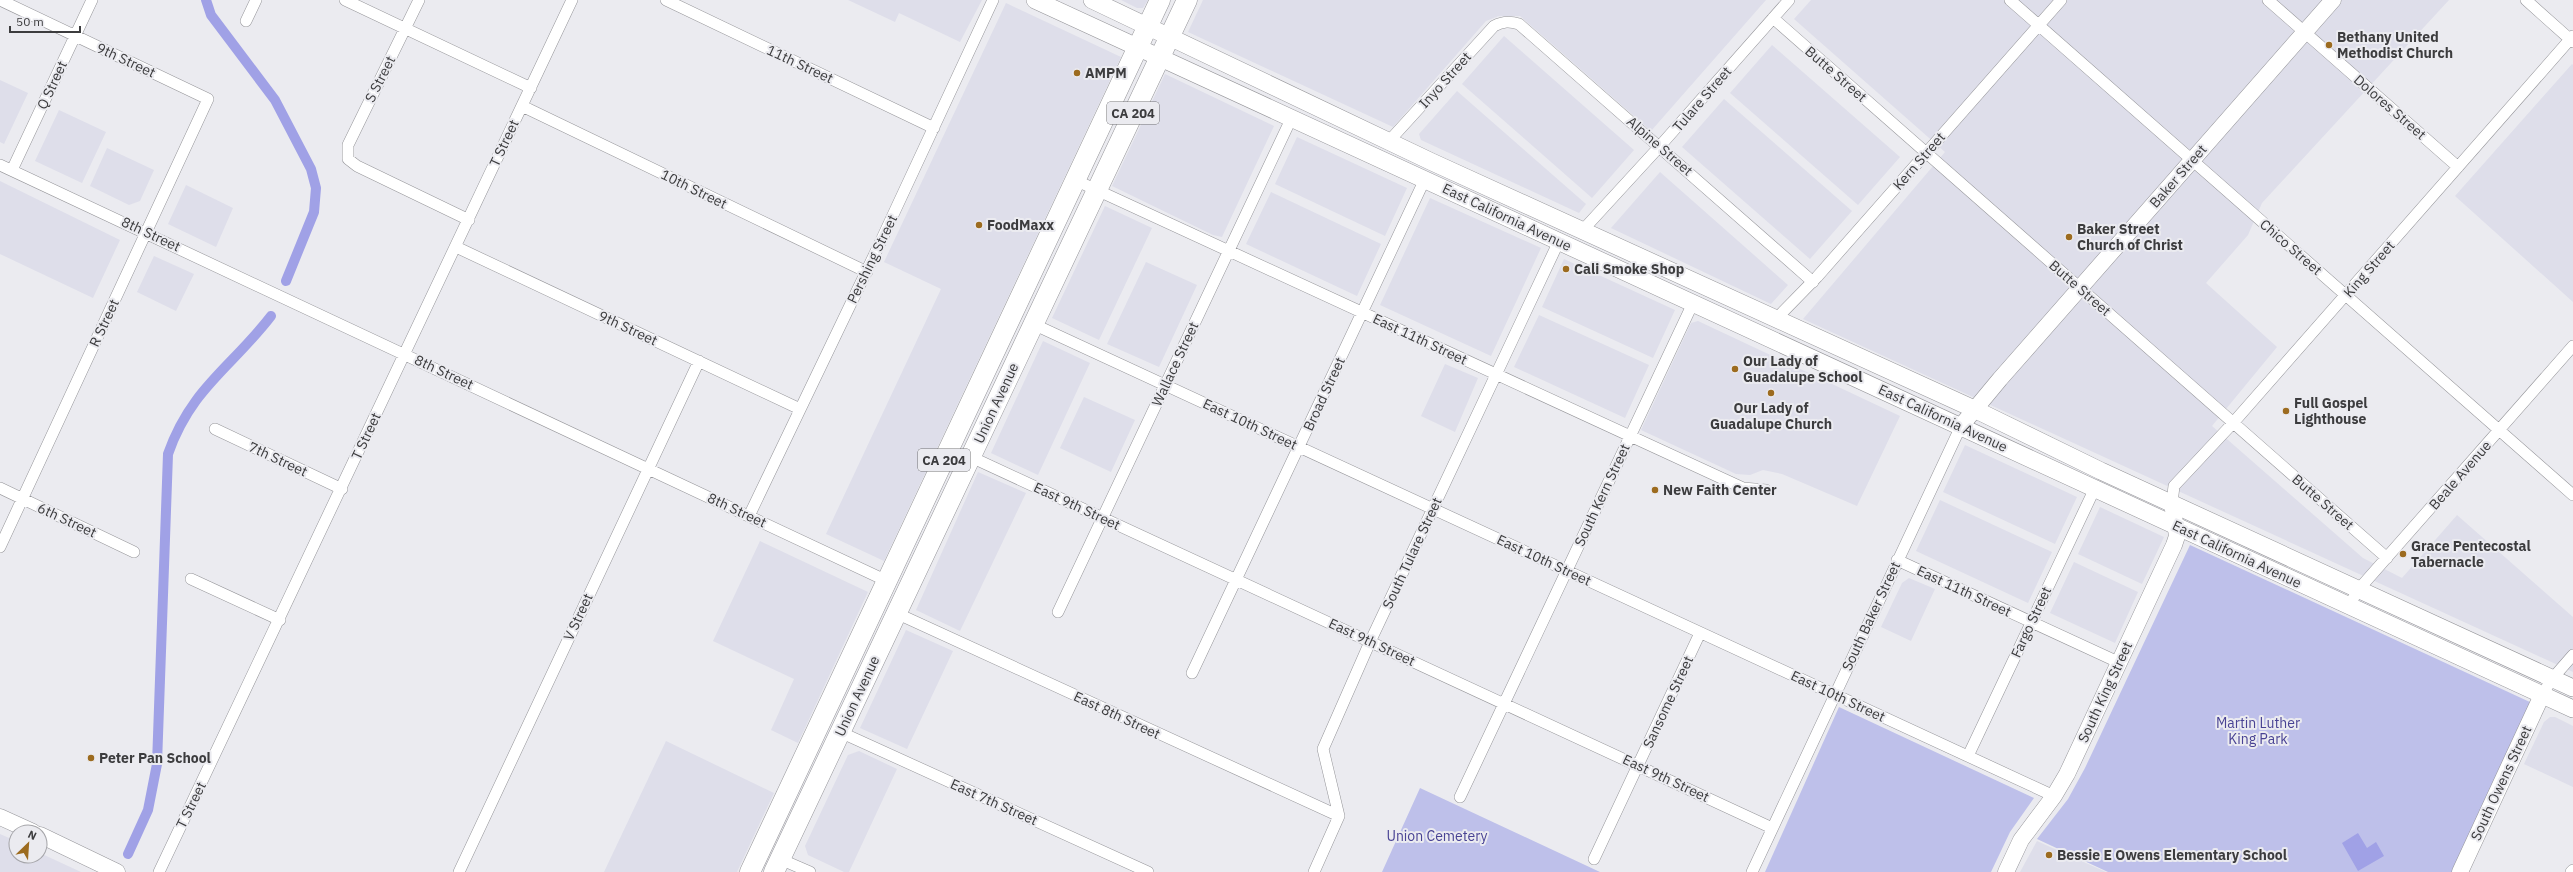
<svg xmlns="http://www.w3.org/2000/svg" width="2573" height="872" viewBox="0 0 2573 872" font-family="'IBM Plex Sans',sans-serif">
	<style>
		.built { fill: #dedeea }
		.green { fill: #bec0ea }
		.water { fill: #a0a1e6 }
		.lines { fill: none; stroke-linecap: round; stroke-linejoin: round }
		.canal { stroke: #a0a1e6; stroke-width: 10 }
		.street-casing { stroke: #959599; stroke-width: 12 }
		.secondary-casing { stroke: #959599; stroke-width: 17 }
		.primary-casing { stroke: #959599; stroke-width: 18 }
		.highway-casing { stroke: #959599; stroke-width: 21 }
		.street { stroke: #fff; stroke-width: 11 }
		.secondary { stroke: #fff; stroke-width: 16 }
		.primary { stroke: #fff; stroke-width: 17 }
		.highway { stroke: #fff; stroke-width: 20 }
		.poi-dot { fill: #9c6b1f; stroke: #ebebf0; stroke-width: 1.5 }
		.labels { text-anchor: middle; stroke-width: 4; stroke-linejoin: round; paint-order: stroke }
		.shield { fill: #ebebf0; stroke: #707073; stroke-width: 1 }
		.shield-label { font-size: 13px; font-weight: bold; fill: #3c3c3e }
		.poi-label { font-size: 14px; font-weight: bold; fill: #3c3c3e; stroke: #ebebf0; text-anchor: start }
		.street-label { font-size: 14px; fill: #3c3c3e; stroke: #ebebf0 }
		.park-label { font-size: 14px; fill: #494394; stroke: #ebebf0 }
	</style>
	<rect width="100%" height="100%" fill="#ebebf0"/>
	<path class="built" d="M 848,0 L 982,0 L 960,42 L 899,13 L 895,22 Z
		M 1121,0 L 1148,0 L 1143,8 L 1137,8 Z
		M 1203,0 L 1766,0 L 1651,131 L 1520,16 L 1499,16 L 1486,21 L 1393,127 L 1188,32 Z
		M 1811,0 L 2449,0 L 2262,203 L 2248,235 L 2206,283 L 2277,347 L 2212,426 L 2363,558 L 2402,578 L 2457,515 L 2573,617 L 2573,672 L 1803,319 L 1945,152 L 1794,19 Z
		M 1006,3 L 1121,57 L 884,561 L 826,534 L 941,289 L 884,262 Z
		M 1504,36 L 1634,150 L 1592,198 L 1462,84 Z
		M 1772,45 L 1900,157 L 1858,205 L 1730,93 Z
		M 2572,64 L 2573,65 L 2573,302 L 2455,196 Z
		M 1165,74 L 1274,126 L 1222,237 L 1213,235 L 1112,186 Z
		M 0,80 L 28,93 L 4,144 L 0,142 Z
		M 1457,91 L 1586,204 L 1579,213 L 1421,140 L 1419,134 Z
		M 1724,99 L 1852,211 L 1810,259 L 1682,147 Z
		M 59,110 L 106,132 L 82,183 L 35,161 Z
		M 1297,137 L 1407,188 L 1385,236 L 1275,184 Z
		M 107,148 L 154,170 L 140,201 L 129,205 L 90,186 Z
		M 1660,172 L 1788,285 L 1771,304 L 1611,228 Z
		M 0,181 L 120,240 L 93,298 L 0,254 Z
		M 186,185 L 233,208 L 216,247 L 168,224 Z
		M 1271,192 L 1381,244 L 1357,296 L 1246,244 Z
		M 1430,198 L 1541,248 L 1491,356 L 1380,305 Z
		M 1105,206 L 1152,228 L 1099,340 L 1052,318 Z
		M 154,256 L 194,274 L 176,311 L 137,292 Z
		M 1564,259 L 1675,310 L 1653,358 L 1542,307 Z
		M 1146,262 L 1197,285 L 1159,367 L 1107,344 Z
		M 1539,315 L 1649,365 L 1625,418 L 1514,367 Z
		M 1698,321 L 1900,416 L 1857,506 L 1782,474 L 1763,470 L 1750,475 L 1736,474 L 1641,430 L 1691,323 Z
		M 1043,341 L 1090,363 L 1038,475 L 991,453 Z
		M 1445,364 L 1478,378 L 1455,432 L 1421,416 Z
		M 1084,397 L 1135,420 L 1111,472 L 1060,448 Z
		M 1965,445 L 2077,497 L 2055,544 L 1943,492 Z
		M 978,472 L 1026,493 L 960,631 L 916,610 Z
		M 1940,500 L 2052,552 L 2028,603 L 1916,551 Z
		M 2100,507 L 2164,537 L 2142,584 L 2078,554 Z
		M 760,541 L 868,592 L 798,743 L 771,730 L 794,679 L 713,641 Z
		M 2074,562 L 2138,592 L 2115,643 L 2050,613 Z
		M 1909,578 L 1935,589 L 1911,641 L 1881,627 L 1902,583 Z
		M 906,630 L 953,651 L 907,749 L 860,728 Z
		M 2555,717 L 2573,726 L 2573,787 L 2524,764 L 2544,722 L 2550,717 Z
		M 666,741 L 774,793 L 737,872 L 604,872 Z
		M 859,751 L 897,769 L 849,872 L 844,872 L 808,855 L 805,846 L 848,755 Z
		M 0,834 L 16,841 L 16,856 L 40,856 L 40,853 L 81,872 L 0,872 Z
		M 2037,841 L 2106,872 L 2020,872 Z"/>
	<path class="green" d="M 2190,545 L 2532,703 L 2453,872 L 2108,872 L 2037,839 L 2068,799 L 2085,768 Z
		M 1839,707 L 2034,798 L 2010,832 L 1991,872 L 1765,872 Z
		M 1420,788 L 1600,872 L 1382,872 Z"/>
	<path class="water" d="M 2358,833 L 2367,848 L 2376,842 L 2384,856 L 2358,871 L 2342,843 Z"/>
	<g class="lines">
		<path class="canal" d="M 206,0 L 211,15 L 275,100 L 311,169 L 316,188 L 314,212 L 286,281
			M 128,854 L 148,810 L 157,764 L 168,454 C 191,388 232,367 271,316"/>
		<g class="street-casing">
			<path id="street" d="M 0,0 L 208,99 L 0,547
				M 345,0 L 531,88
				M 419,0 L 348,145 L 348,159 L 357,166 L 469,220
				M 666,0 L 934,128
				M 2010,0 L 2573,495
				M 2268,0 L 2458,167
				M 2526,0 L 2573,42
				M 1773,18 L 2387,558
				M 246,21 L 256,0
				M 522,106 L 867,272
				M 1390,140 L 1494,26 C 1503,21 1510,21 1519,24 L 1813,282
				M 0,165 L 887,581
				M 12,170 L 92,0
				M 1075,180 L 1743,488 L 1766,490
				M 1582,231 L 1660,146 L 1789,0
				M 456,247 L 800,409
				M 1775,320 L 1817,277 L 2061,0
				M 1033,324 L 2054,796
				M 215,429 L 342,489
				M 971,457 L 1772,828
				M 0,488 L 134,552
				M 2172,503 L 2174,486 L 2233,423 L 2573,36
				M 749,516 L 879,245 L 993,0
				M 1897,560 L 2118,662
				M 191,579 L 280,620
				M 2349,605 L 2359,589 L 2573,346
				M 1058,612 L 1292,117
				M 896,613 L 1339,816
				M 1192,673 L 1425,179
				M 2542,695 L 2552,679 L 2573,655
				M 840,732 L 1148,872
				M 1968,756 L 2095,488
				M 1460,797 L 1693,303
				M 780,859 L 810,872
				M 1594,859 L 1700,633
				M 159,872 L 572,0
				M 459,872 L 699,361
				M 1314,872 L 1339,816 L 1323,749 L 1370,642 L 1559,241
				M 1752,872 L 1961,426
				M 2571,872 L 2573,870"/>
		</g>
		<g class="secondary-casing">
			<path id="secondary" d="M 1961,426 L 2000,379 L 2333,0
				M 0,817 L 33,832
				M 40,835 L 117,872
				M 2006,872 L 2021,840 L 2054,796 L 2067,774 L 2174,545 L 2177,536 L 2172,503
				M 2460,872 L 2542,695"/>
		</g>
		<g class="primary-casing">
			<path id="primary" d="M 1035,0 L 2573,709
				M 1092,0 L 1432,162 L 1974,409 L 2101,471 L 2573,688"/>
		</g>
		<g class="highway-casing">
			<path id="highway" d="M 750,872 L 1160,0
				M 774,872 L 1187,0"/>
		</g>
		<use href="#street" class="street"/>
		<use href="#secondary" class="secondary"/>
		<use href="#primary" class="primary"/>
		<use href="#highway" class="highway"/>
	</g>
	<g class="poi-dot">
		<circle cx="2329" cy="45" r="4"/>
		<circle cx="1077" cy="73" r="4"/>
		<circle cx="979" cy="225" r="4"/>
		<circle cx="2069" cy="237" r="4"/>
		<circle cx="1566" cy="269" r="4"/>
		<circle cx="1735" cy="369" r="4"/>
		<circle cx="1771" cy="393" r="4"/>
		<circle cx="2286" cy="411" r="4"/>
		<circle cx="1655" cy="490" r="4"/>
		<circle cx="2403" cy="554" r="4"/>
		<circle cx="91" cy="758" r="4"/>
		<circle cx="2049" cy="855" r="4"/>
	</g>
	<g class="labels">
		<g class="shield">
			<rect x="1107" y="102" width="52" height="22" rx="3"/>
			<rect x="918" y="449" width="52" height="22" rx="3"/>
		</g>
		<g class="shield-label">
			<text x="1133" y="118">CA 204</text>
			<text x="944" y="465">CA 204</text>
		</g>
		<g class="poi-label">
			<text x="2337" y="42">Bethany United<tspan x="2337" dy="16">Methodist Church</tspan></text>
			<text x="1085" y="78">AMPM</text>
			<text x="987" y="230">FoodMaxx</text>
			<text x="2077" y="234">Baker Street<tspan x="2077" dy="16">Church of Christ</tspan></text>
			<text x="1574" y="274">Cali Smoke Shop</text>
			<text x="1743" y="366">Our Lady of<tspan x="1743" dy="16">Guadalupe School</tspan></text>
			<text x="2294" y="408">Full Gospel<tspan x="2294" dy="16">Lighthouse</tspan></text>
			<text x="1771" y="413" text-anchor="middle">Our Lady of<tspan x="1771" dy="16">Guadalupe Church</tspan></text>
			<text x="1663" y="495">New Faith Center</text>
			<text x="2411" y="551">Grace Pentecostal<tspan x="2411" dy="16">Tabernacle</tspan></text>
			<text x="99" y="763">Peter Pan School</text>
			<text x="2057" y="860">Bessie E Owens Elementary School</text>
		</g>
		<g class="street-label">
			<text transform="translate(126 60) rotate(25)" y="5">9th Street</text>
			<text transform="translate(800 64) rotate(25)" y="5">11th Street</text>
			<text transform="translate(1836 74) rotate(41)" y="5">Butte Street</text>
			<text transform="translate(380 79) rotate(-63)" y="5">S Street</text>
			<text transform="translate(1445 80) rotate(-48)" y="5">Inyo Street</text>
			<text transform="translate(52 85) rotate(-65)" y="5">Q Street</text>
			<text transform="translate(1702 99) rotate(-49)" y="5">Tulare Street</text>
			<text transform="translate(2390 107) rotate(41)" y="5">Dolores Street</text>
			<text transform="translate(504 143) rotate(-65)" y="5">T Street</text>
			<text transform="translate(1660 146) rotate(41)" y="5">Alpine Street</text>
			<text transform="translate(1919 161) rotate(-49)" y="5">Kern Street</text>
			<text transform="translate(2178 176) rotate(-49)" y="5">Baker Street</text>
			<text transform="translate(694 189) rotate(26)" y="5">10th Street</text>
			<text transform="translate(1507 217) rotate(25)" y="5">East California Avenue</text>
			<text transform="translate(151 234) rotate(25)" y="5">8th Street</text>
			<text transform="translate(2291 247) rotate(41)" y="5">Chico Street</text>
			<text transform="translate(872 259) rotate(-64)" y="5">Pershing Street</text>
			<text transform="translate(2369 269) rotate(-49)" y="5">King Street</text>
			<text transform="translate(2080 288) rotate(41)" y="5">Butte Street</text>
			<text transform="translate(104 323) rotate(-65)" y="5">R Street</text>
			<text transform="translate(628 328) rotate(25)" y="5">9th Street</text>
			<text transform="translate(1420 339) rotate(25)" y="5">East 11th Street</text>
			<text transform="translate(1175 364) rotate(-65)" y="5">Wallace Street</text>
			<text transform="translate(444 372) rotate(25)" y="5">8th Street</text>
			<text transform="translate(1324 394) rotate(-65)" y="5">Broad Street</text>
			<text transform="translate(996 403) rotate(-65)" y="5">Union Avenue</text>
			<text transform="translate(1943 418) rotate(25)" y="5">East California Avenue</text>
			<text transform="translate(1250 424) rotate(25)" y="5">East 10th Street</text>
			<text transform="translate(366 436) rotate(-65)" y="5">T Street</text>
			<text transform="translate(278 459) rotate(25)" y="5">7th Street</text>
			<text transform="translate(2460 475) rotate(-49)" y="5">Beale Avenue</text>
			<text transform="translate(1602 495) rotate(-65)" y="5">South Kern Street</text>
			<text transform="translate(2323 502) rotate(41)" y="5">Butte Street</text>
			<text transform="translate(1077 506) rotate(25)" y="5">East 9th Street</text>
			<text transform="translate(737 510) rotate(25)" y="5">8th Street</text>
			<text transform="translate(67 520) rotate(25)" y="5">6th Street</text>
			<text transform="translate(1412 553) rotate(-65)" y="5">South Tulare Street</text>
			<text transform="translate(2237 554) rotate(25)" y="5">East California Avenue</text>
			<text transform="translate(1544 560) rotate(25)" y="5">East 10th Street</text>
			<text transform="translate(1964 591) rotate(25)" y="5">East 11th Street</text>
			<text transform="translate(1871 616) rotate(-65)" y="5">South Baker Street</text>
			<text transform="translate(578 617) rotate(-65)" y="5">V Street</text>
			<text transform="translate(2031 622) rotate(-65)" y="5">Fargo Street</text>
			<text transform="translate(1372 642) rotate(25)" y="5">East 9th Street</text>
			<text transform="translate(2105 692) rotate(-65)" y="5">South King Street</text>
			<text transform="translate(857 696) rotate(-65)" y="5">Union Avenue</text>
			<text transform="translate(1838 696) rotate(25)" y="5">East 10th Street</text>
			<text transform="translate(1668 702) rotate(-65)" y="5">Sansome Street</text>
			<text transform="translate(1117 715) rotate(25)" y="5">East 8th Street</text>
			<text transform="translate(1666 778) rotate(25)" y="5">East 9th Street</text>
			<text transform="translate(2501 783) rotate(-65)" y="5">South Owens Street</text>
			<text transform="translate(994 802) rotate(24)" y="5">East 7th Street</text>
			<text transform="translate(191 805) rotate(-64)" y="5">T Street</text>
		</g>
		<g class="park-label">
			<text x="2258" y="728">Martin Luther<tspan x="2258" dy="16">King Park</tspan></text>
			<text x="1437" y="841">Union Cemetery</text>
		</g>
	</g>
	<g transform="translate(28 844) rotate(25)"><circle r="19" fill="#ebebf0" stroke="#a5a5a9"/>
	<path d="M0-3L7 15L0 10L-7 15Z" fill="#9c6b1f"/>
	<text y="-6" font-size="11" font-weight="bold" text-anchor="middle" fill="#3c3c3e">N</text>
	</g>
	<path d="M10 26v6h70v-6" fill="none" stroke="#3c3c3e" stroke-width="2"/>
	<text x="16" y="26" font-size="12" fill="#3c3c3e" stroke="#ebebf0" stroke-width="3" paint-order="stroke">50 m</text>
</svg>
